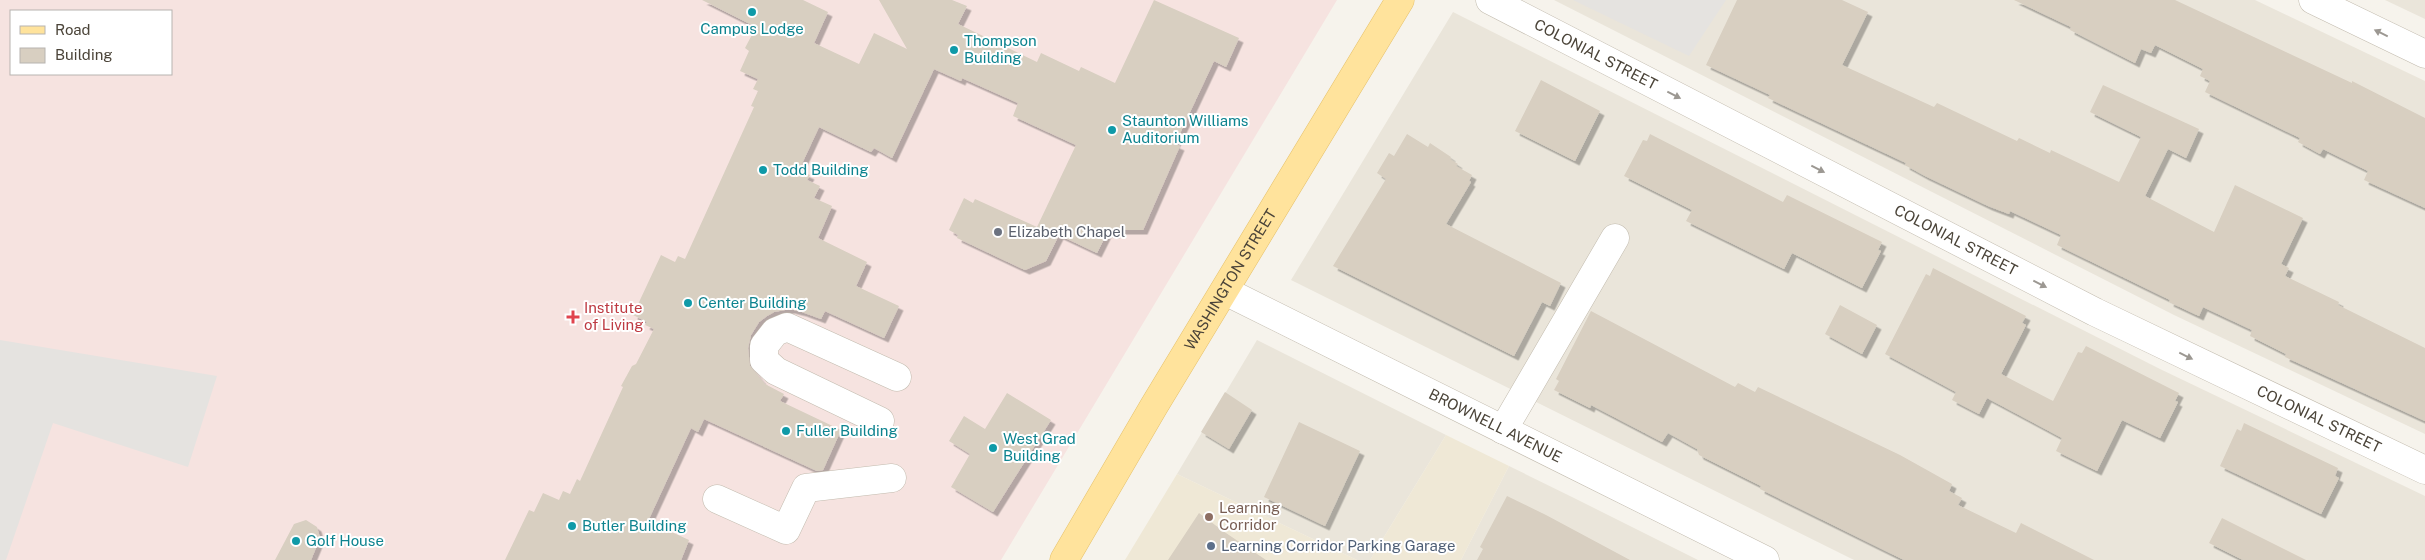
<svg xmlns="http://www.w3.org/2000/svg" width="2425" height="560" viewBox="0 0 2425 560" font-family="'Public Sans',sans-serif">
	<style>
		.residential { fill: #eae5da }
		.education { fill: #efe8d6 }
		.medical { fill: #f6e3e0; fill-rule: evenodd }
		.parking { fill: #e5e3e0 }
		.building { fill: #d8cfc1; filter: url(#shadow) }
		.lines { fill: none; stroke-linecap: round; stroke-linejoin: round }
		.minor-casing { stroke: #c2bbae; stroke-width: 29 }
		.major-casing { stroke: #e6c16a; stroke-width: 29 }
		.minor { stroke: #fff; stroke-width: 28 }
		.major { stroke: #ffe39c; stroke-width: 28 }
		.oneway { fill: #9c9892 }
		.culture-dot { fill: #0f9aa8; stroke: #fff; stroke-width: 2 }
		.worship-dot { fill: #6b7280; stroke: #fff; stroke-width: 2 }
		.health-dot { fill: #e0444e; stroke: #fff; stroke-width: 2 }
		.education-dot { fill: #8d6e63; stroke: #fff; stroke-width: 2 }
		.service-dot { fill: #5c6f8a; stroke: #fff; stroke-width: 2 }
		.labels { text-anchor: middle; stroke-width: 4; stroke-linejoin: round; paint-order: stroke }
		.culture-label { font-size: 15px; fill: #0d838f; stroke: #fff; text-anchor: start }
		.street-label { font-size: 15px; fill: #4b4439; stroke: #fff }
		.worship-label { font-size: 15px; fill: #5b616d; stroke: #fff; text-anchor: start }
		.health-label { font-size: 15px; fill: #be3a42; stroke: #fff; text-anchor: start }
		.education-label { font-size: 15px; fill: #785e54; stroke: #fff; text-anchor: start }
		.service-label { font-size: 15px; fill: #4e5e75; stroke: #fff; text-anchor: start }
	</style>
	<defs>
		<filter id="shadow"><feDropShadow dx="4.5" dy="4.5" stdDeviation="0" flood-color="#0004"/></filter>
	</defs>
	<rect width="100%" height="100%" fill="#f6f3ec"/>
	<path class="residential" d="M 1554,0 L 2255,0 L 2425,81 L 2425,434 L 2174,315 Z
		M 2385,0 L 2425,0 L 2425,19 Z
		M 1453,12 L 2160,369 L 2425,496 L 2425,560 L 1854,560 L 1291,280 Z
		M 1257,340 L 1446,435 L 1370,560 L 1357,560 L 1177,474 Z
		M 1509,466 L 1572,497 L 1698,560 L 1461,560 Z"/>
	<path class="education" d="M 1446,435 L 1509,466 L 1461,560 L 1370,560 Z
		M 1177,474 L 1357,560 L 1125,560 Z"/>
	<path class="medical" d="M 0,0 L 1337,0 L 1001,560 L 0,560 ZM 11,11 L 171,11 L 171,74 L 11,74 Z"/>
	<path class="parking" d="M 1573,0 L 1726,0 L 1689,56 Z
		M 0,340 L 217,376 L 188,467 L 53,423 L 6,560 L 0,560 Z"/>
	<path class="building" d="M 702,0 L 803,0 L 828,12 L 814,43 L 859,64 L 874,33 L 907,49 L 879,0 L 952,0 L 967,6 L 958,24 L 1037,62 L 1041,53 L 1079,71 L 1081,67 L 1115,83 L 1154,0 L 1239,38 L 1226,67 L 1214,61 L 1175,144 L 1180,146 L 1143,230 L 1117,230 L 1115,234 L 1107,233 L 1097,253 L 1059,235 L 1046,261 L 1025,270 L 957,238 L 958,235 L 949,230 L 964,198 L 973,203 L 975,199 L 1037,227 L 1076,145 L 1013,116 L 1018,103 L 962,78 L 961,81 L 934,69 L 892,158 L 874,148 L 871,152 L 819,127 L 799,170 L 810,175 L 807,180 L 820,186 L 814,198 L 832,206 L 818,238 L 867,262 L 856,286 L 899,306 L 884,338 L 825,311 L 821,319 L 802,312 L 790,309 L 774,312 L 767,316 L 759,322 L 751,335 L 748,348 L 750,366 L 765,384 L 784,394 L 780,401 L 841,430 L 823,470 L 817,471 L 704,419 L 698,432 L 691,428 L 648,521 L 689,540 L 681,560 L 505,560 L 529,510 L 534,512 L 543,493 L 559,500 L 563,491 L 570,494 L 577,479 L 580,481 L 623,387 L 621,386 L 632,366 L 636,364 L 654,329 L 645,325 L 647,322 L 633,315 L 661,255 L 675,262 L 678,256 L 685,259 L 754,107 L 751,106 L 758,91 L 753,89 L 758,79 L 740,71 L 749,51 L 745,48 L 756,27 Z
		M 1737,0 L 1842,0 L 1868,12 L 1842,65 L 1934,107 L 1937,103 L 2017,141 L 2019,138 L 2050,153 L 2051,150 L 2119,182 L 2141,137 L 2090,112 L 2103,85 L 2199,129 L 2186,158 L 2168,149 L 2145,196 L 2214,232 L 2235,185 L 2303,218 L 2281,264 L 2289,268 L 2285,276 L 2339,302 L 2338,305 L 2425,348 L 2425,421 L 2285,357 L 2286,354 L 2250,336 L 2252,330 L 2203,307 L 2199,316 L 2169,302 L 2170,300 L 2057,245 L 2061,235 L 2010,211 L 2009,214 L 1988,206 L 1925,176 L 1905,165 L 1906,163 L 1768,98 L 1770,95 L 1706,65 Z
		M 2014,0 L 2175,0 L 2352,83 L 2352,81 L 2425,118 L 2425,208 L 2364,180 L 2368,171 L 2323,149 L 2320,154 L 2298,142 L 2300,138 L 2205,92 L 2210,81 L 2200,76 L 2203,69 L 2155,45 L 2151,53 L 2141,49 L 2135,63 L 2070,30 L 2071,27 Z
		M 1541,80 L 1600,111 L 1575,161 L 1515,131 Z
		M 1407,134 L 1428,147 L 1430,143 L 1451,157 L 1450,159 L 1458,164 L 1456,166 L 1472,175 L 1469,181 L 1471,182 L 1446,224 L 1561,283 L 1550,306 L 1542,302 L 1514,356 L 1333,266 L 1386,179 L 1377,173 L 1389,153 L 1394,156 Z
		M 1650,134 L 1783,202 L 1787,195 L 1882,242 L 1878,250 L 1881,251 L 1862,288 L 1792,253 L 1784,269 L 1686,221 L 1692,210 L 1624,176 L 1643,140 L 1647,141 Z
		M 1933,268 L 2026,316 L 2022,323 L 2026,325 L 2001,374 L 2053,401 L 2078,352 L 2082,353 L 2086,346 L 2179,393 L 2175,401 L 2178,402 L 2160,438 L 2122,420 L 2097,471 L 2056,451 L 2062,438 L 1987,398 L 1979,414 L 1952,400 L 1956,392 L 1885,354 L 1926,274 L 1930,276 Z
		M 1840,305 L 1877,325 L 1862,354 L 1825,334 Z
		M 1591,311 L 1735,387 L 1738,383 L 1755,392 L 1758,387 L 1900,455 L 1952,484 L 1949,491 L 1962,498 L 1958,505 L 2016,533 L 2021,523 L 2094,560 L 1904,560 L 1760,489 L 1761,486 L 1699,455 L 1697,449 L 1668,433 L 1662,442 L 1591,405 L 1590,408 L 1554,390 L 1559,381 L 1556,379 Z
		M 1225,392 L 1252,410 L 1229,449 L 1201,432 Z
		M 1007,393 L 1051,420 L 993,512 L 951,487 L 970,454 L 949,441 L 964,416 L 985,429 Z
		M 1299,422 L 1360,451 L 1325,526 L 1264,497 Z
		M 2244,423 L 2338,468 L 2335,476 L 2339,478 L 2321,514 L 2220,466 L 2237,429 L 2241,431 Z
		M 1507,496 L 1546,515 L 1630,560 L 1477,560 L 1483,549 L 1480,547 Z
		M 1199,513 L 1223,531 L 1266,560 L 1168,560 Z
		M 2222,518 L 2306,560 L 2243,560 L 2209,543 Z
		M 306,520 L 317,527 L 320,538 L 311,560 L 275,560 L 294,524 Z"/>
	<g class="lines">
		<g class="minor-casing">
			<g id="minor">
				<path id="s1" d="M 1490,0 L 2095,312 L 2425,470"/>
				<path d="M 2313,0 L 2425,54"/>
				<path id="s2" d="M 1225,291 L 1765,560"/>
				<path d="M 880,421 L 776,371 L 764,360 L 764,346 L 775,332 L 787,327 L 897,377"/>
				<path d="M 1503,430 L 1615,238"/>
				<path d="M 717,499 L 786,530 L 806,488 L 892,478"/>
			</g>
		</g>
		<g class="major-casing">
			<g id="major">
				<path id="s3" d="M 1064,560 L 1154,406 L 1400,0"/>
			</g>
		</g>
		<use href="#minor" class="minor"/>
		<use href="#major" class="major"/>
	</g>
	<defs><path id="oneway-solid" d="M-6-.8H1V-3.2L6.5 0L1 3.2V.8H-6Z" transform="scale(1.25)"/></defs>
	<g class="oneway">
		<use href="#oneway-solid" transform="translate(2381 33) rotate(-154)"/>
		<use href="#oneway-solid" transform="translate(1674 95) rotate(27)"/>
		<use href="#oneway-solid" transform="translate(1818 169) rotate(27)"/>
		<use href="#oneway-solid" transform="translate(2040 284) rotate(27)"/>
		<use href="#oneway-solid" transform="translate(2186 356) rotate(26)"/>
	</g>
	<g class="culture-dot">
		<circle cx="752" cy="12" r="5"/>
		<circle cx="954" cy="50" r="5"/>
		<circle cx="1112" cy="130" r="5"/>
		<circle cx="763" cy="170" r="5"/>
		<circle cx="688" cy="303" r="5"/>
		<circle cx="786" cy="431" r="5"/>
		<circle cx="993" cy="448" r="5"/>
		<circle cx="572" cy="526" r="5"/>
		<circle cx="296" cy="541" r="5"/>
	</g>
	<circle class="worship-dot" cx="998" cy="232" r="5"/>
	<path class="health-dot" d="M570.5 309.5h5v5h5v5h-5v5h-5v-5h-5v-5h5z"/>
	<circle class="education-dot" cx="1209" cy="517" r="5"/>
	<circle class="service-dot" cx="1211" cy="546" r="5"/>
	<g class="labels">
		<g class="culture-label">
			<text x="752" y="34" text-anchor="middle">Campus Lodge</text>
			<text x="964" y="46">Thompson<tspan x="964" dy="17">Building</tspan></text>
			<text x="1122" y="126">Staunton Williams<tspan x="1122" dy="17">Auditorium</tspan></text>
			<text x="773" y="175">Todd Building</text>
			<text x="698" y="308">Center Building</text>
			<text x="796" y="436">Fuller Building</text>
			<text x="1003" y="444">West Grad<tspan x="1003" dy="17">Building</tspan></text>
			<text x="582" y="531">Butler Building</text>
			<text x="306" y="546">Golf House</text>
		</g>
		<g class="street-label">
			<text dy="5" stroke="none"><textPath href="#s1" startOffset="119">COLONIAL STREET</textPath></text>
			<text dy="5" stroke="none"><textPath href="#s1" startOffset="524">COLONIAL STREET</textPath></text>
			<text dy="5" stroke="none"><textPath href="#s3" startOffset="326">WASHINGTON STREET</textPath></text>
			<text dy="5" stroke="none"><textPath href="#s1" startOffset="929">COLONIAL STREET</textPath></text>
			<text dy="5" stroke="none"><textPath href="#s2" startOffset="302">BROWNELL AVENUE</textPath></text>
		</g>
		<g class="worship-label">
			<text x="1008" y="237">Elizabeth Chapel</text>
		</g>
		<g class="health-label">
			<text x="584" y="313">Institute<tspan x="584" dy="17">of Living</tspan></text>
		</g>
		<g class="education-label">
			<text x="1219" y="513">Learning<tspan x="1219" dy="17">Corridor</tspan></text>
		</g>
		<g class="service-label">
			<text x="1221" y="551">Learning Corridor Parking Garage</text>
		</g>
	</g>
	<rect x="10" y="10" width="162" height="65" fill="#ffffff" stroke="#b7b4b0"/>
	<rect x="20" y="26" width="25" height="8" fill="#ffe39c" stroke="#b7b4b0"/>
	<text x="55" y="35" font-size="15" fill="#4b4439">Road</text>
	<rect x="20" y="48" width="25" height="15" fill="#d8cfc1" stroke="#b7b4b0"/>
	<text x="55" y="60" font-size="15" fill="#4b4439">Building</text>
</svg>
